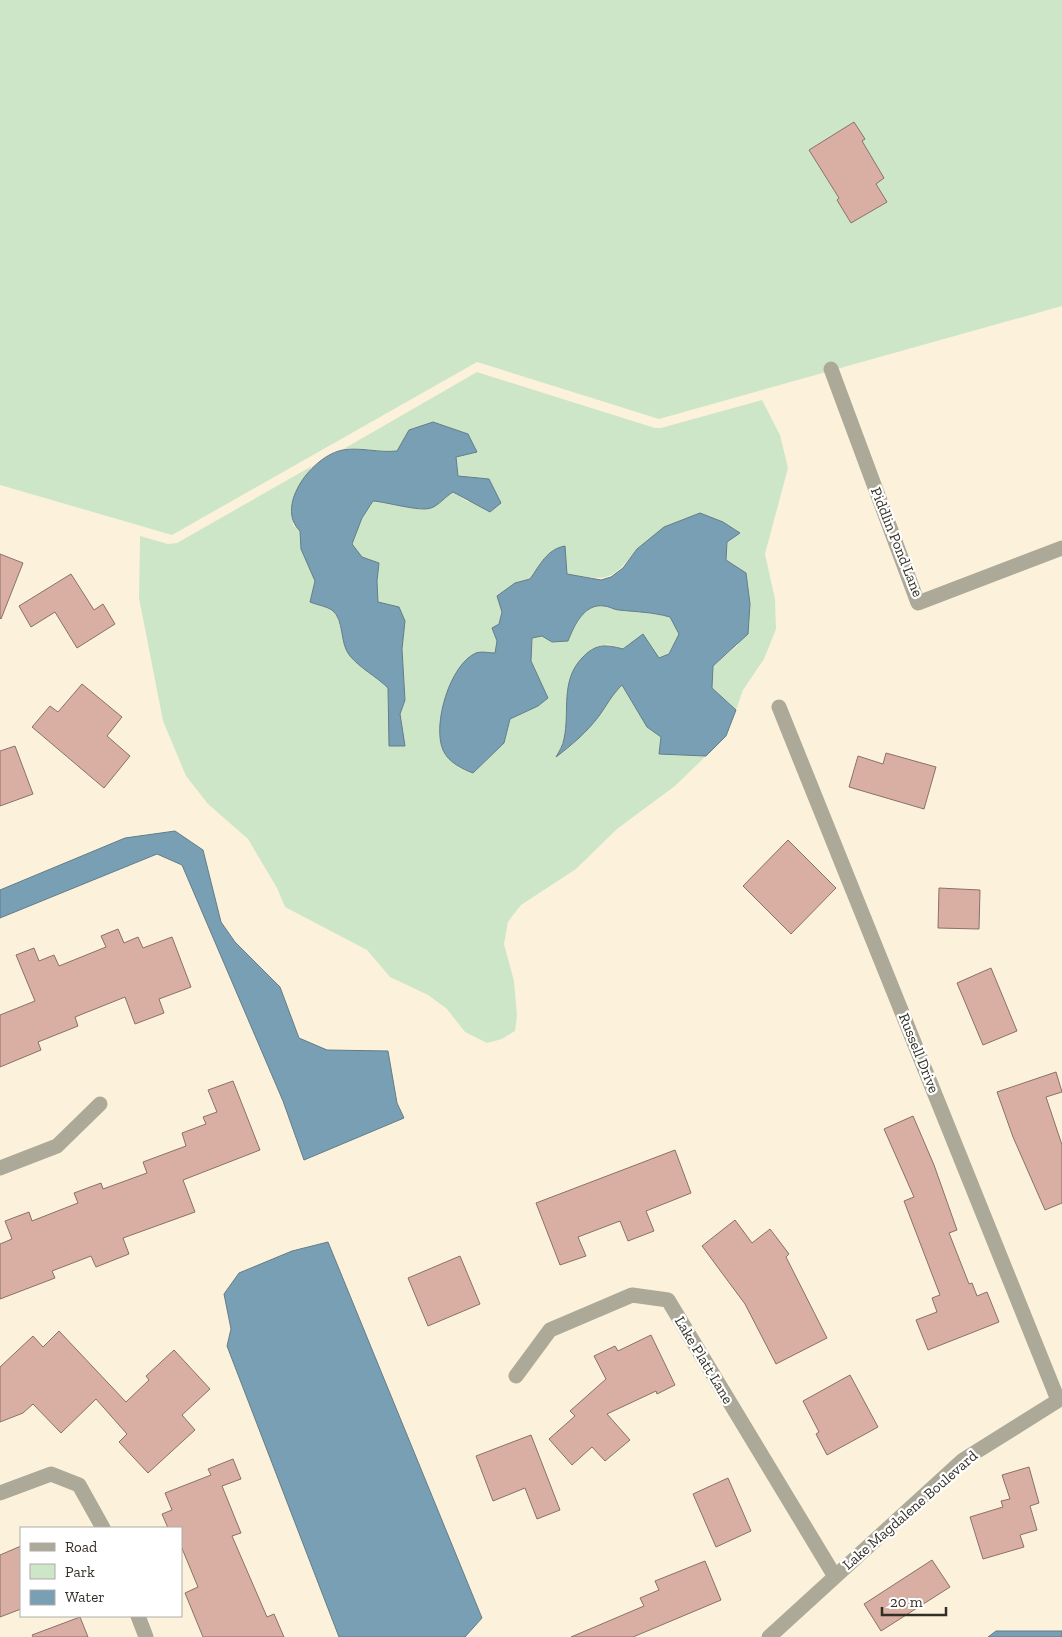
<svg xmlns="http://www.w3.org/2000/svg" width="1062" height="1637" viewBox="0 0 1062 1637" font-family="'Zilla Slab',serif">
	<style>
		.green { fill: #cee6c8 }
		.water { fill: #789fb4; stroke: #637d89 }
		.building { fill: #d9aea3; stroke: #89716b }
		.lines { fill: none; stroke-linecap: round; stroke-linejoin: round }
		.minor { stroke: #aca998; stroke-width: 15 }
		.labels { text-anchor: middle; stroke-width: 4.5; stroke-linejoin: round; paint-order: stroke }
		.street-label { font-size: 15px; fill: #332f26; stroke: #fff }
	</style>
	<rect width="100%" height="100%" fill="#fcf2db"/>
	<path class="green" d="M 0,0 L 1062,0 L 1062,306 L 659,419 L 477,362 L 172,535 L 0,485 Z
		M 477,372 L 655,428 L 661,428 L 762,400 L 780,435 L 788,468 L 765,554 L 775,599 L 776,629 L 764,659 L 743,690 L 736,710 L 712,688 L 713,666 L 738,645 L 726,560 L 727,542 L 637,549 C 610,583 608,580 567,574 L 565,547 C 547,548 539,566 530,579 L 515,583 L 502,612 L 499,624 L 492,628 L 497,641 L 495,654 L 477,653 L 463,663 L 443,751 L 459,768 L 473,773 L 504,743 L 510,719 L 538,706 L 548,698 L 531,661 L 532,638 L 542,636 L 552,642 L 568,641 C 574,626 584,603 604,606 C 609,606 614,610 619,610 C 637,612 652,612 670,617 L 679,634 L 669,654 L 659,659 L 650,644 L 630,643 L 624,649 L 607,644 L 569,683 L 564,740 L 557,756 C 586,739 600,709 622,685 L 647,727 L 661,737 L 659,754 L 706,756 L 675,786 L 617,829 L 576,869 L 521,905 L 513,915 L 508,922 L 504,944 L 514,981 L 517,1016 L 515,1031 L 502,1039 L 487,1043 L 465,1032 L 447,1009 L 428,995 L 390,977 L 367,950 L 285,907 L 277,888 L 248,839 L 208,804 L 186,776 L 163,721 L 139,598 L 140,536 L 168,544 L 177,543 L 312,466 L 292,501 L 293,525 L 300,531 L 301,549 L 315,581 L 310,602 C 317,605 326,606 332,610 C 345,620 339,643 350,656 C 361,669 376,676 388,688 L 389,746 L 404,746 L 400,714 L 405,700 L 402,649 L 405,621 L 378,603 L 377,581 L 379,563 L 362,557 L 352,544 L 362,518 L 373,501 C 387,502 420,512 431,508 C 438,506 446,496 453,492 L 468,502 L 489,479 L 458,476 L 456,457 L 468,434 L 433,422 L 409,430 L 397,451 L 340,451 Z"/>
	<path class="water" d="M 433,422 L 468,434 L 477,452 L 456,457 L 458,476 L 489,479 L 501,503 L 490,512 L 453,492 C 446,496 438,506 431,508 C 420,512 387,502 373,501 L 362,518 L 352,544 L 362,557 L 379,563 L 377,581 L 378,602 L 399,607 L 405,621 L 402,649 L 405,700 L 400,714 L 405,746 L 389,746 L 388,688 C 376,676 361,669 350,656 C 339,643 345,620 332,610 C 326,606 317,605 310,602 L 315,581 L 301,549 L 300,531 C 274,506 313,455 343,450 C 361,447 378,453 397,451 L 409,430 Z
		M 700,513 L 723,522 L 740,533 L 727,542 L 726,560 L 746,573 L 750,604 L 748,634 L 713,666 L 712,688 L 736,710 L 726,736 L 706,756 L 659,754 L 661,737 L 647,727 L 622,685 C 611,696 607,705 599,716 C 587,732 572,745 556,757 C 559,752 563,745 564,739 C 570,711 560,681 582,658 C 595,644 605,644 623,649 L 643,634 L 659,658 L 669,654 L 679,634 L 670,617 C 652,612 637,612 619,610 C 614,610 609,606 604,606 C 584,603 574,626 568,641 L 552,642 L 542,636 L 532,638 L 531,661 L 548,698 L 538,706 L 510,719 L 504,743 L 473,773 C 462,769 448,762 443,750 C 432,725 450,664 476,653 C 481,651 490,653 495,653 L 497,641 L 492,628 L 499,624 L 502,612 L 497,596 L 515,583 L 530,579 C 540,565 547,549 565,546 L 567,574 L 601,580 L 611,577 L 623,568 L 637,549 L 664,527 Z
		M 175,831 L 203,850 L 221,922 L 235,942 L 280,987 L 299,1038 L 327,1050 L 388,1051 L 397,1103 L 404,1118 L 304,1160 L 283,1101 L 182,865 L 157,854 L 0,918 L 0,890 L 125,838 Z
		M 328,1242 L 482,1618 L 465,1637 L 339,1637 L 227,1346 L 231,1329 L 224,1294 L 239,1273 L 292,1251 Z
		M 996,1631 L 1062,1631 L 1062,1637 L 988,1637 Z"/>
	<path class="building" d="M 854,122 L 865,139 L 862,141 L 884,178 L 876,184 L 887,202 L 851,223 L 837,200 L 839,198 L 809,150 Z
		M 0,554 L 23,563 L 1,619 L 0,618 Z
		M 71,574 L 94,610 L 103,604 L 115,624 L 77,648 L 55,612 L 31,627 L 19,606 Z
		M 82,684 L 122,717 L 107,736 L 130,756 L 104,788 L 32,727 L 50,706 L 58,712 Z
		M 15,746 L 33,794 L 0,806 L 0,751 Z
		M 886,753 L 936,767 L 924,809 L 849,787 L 858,756 L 883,764 Z
		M 788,840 L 836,888 L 791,934 L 743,886 Z
		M 939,888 L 980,890 L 979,929 L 938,928 Z
		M 118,929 L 124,943 L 138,937 L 143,948 L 172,937 L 191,987 L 159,999 L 164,1013 L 135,1024 L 125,997 L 75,1017 L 78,1026 L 38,1042 L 41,1050 L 0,1067 L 0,1015 L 35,1001 L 16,955 L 34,948 L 39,961 L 54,955 L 59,966 L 106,947 L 101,936 Z
		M 991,968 L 1017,1031 L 983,1045 L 957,983 Z
		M 1056,1072 L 1062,1092 L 1046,1097 L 1062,1145 L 1062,1203 L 1045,1210 L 1013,1137 L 997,1092 Z
		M 233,1081 L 260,1150 L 183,1180 L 195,1212 L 123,1238 L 129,1254 L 96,1267 L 91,1256 L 52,1271 L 55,1278 L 0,1299 L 0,1244 L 12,1239 L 5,1221 L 29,1212 L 32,1221 L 78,1203 L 74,1193 L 101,1183 L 103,1189 L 147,1173 L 143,1162 L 186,1146 L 182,1133 L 206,1124 L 203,1117 L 217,1112 L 208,1090 Z
		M 913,1116 L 934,1165 L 957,1230 L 949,1233 L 969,1284 L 972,1283 L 977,1296 L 987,1292 L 999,1322 L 928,1350 L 916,1320 L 937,1312 L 932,1298 L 940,1295 L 904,1201 L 914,1197 L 884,1129 Z
		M 675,1150 L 691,1193 L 646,1211 L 654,1231 L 628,1241 L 620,1221 L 578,1237 L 586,1256 L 560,1265 L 536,1203 Z
		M 735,1220 L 752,1243 L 770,1229 L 789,1254 L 786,1257 L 827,1338 L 776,1364 L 745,1304 L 702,1246 Z
		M 460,1256 L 480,1304 L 428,1326 L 408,1278 Z
		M 59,1331 L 126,1402 L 149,1380 L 146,1376 L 174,1350 L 210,1389 L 182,1415 L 195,1430 L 148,1473 L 119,1442 L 127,1434 L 96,1399 L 61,1433 L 33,1404 L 23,1413 L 0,1422 L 0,1367 L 33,1336 L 43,1347 Z
		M 651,1335 L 675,1385 L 657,1394 L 656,1391 L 607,1414 L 630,1440 L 605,1461 L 592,1447 L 572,1465 L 549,1439 L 575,1416 L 570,1411 L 606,1379 L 594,1356 L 615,1346 L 618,1351 Z
		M 850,1375 L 878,1427 L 827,1455 L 816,1434 L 819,1432 L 803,1401 Z
		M 531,1435 L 560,1510 L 537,1519 L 525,1488 L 493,1501 L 476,1456 Z
		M 233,1459 L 241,1479 L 222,1486 L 241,1533 L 232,1536 L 267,1617 L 274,1614 L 284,1637 L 203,1637 L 185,1593 L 198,1587 L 181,1546 L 181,1528 L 168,1528 L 162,1514 L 172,1510 L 165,1493 L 211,1475 L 208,1469 Z
		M 1029,1467 L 1039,1503 L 1030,1506 L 1037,1530 L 1020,1535 L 1024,1547 L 983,1559 L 970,1517 L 1003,1507 L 1001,1501 L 1010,1499 L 1002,1475 Z
		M 728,1478 L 751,1531 L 716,1547 L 693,1494 Z
		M 21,1546 L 21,1609 L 0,1617 L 0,1555 Z
		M 932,1560 L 950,1587 L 881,1631 L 864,1604 Z
		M 705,1561 L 721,1600 L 633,1637 L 571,1637 L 644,1606 L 640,1598 L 659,1590 L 655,1581 Z
		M 80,1617 L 88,1637 L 33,1637 L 32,1635 Z"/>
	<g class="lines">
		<path class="minor" d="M 831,369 L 918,603 L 1062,548
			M 779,707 L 1058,1400
			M 0,1168 L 57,1146 L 100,1104
			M 516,1376 L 550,1330 L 632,1295 L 668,1300 L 834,1575
			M 0,1493 L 51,1474 L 79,1485 L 103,1528
			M 138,1616 L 146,1637
			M 769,1637 L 963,1460 L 1062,1398"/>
	</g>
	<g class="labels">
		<g class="street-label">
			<text transform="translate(897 542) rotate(68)" y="5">Piddlin Pond Lane</text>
			<text transform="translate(919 1053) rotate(68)" y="5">Russell Drive</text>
			<text transform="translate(704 1360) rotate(59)" y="5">Lake Platt Lane</text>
			<text transform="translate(910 1510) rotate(-41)" y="5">Lake Magdalene Boulevard</text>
		</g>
	</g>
	<rect x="20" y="1527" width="162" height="90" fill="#ffffff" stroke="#adaca8"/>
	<rect x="30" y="1543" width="25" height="8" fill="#aca998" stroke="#adaca8"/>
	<text x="65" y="1552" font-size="15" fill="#332f26">Road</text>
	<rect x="30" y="1564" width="25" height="15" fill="#cee6c8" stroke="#adaca8"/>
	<text x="65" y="1577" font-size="15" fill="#332f26">Park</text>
	<rect x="30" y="1590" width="25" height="15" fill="#789fb4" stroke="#adaca8"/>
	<text x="65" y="1602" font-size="15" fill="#332f26">Water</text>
	<path d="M882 1607v8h64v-8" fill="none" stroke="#332f26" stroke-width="2.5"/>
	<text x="890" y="1607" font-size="15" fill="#332f26" stroke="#ffffff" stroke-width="4" paint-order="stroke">20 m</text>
</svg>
